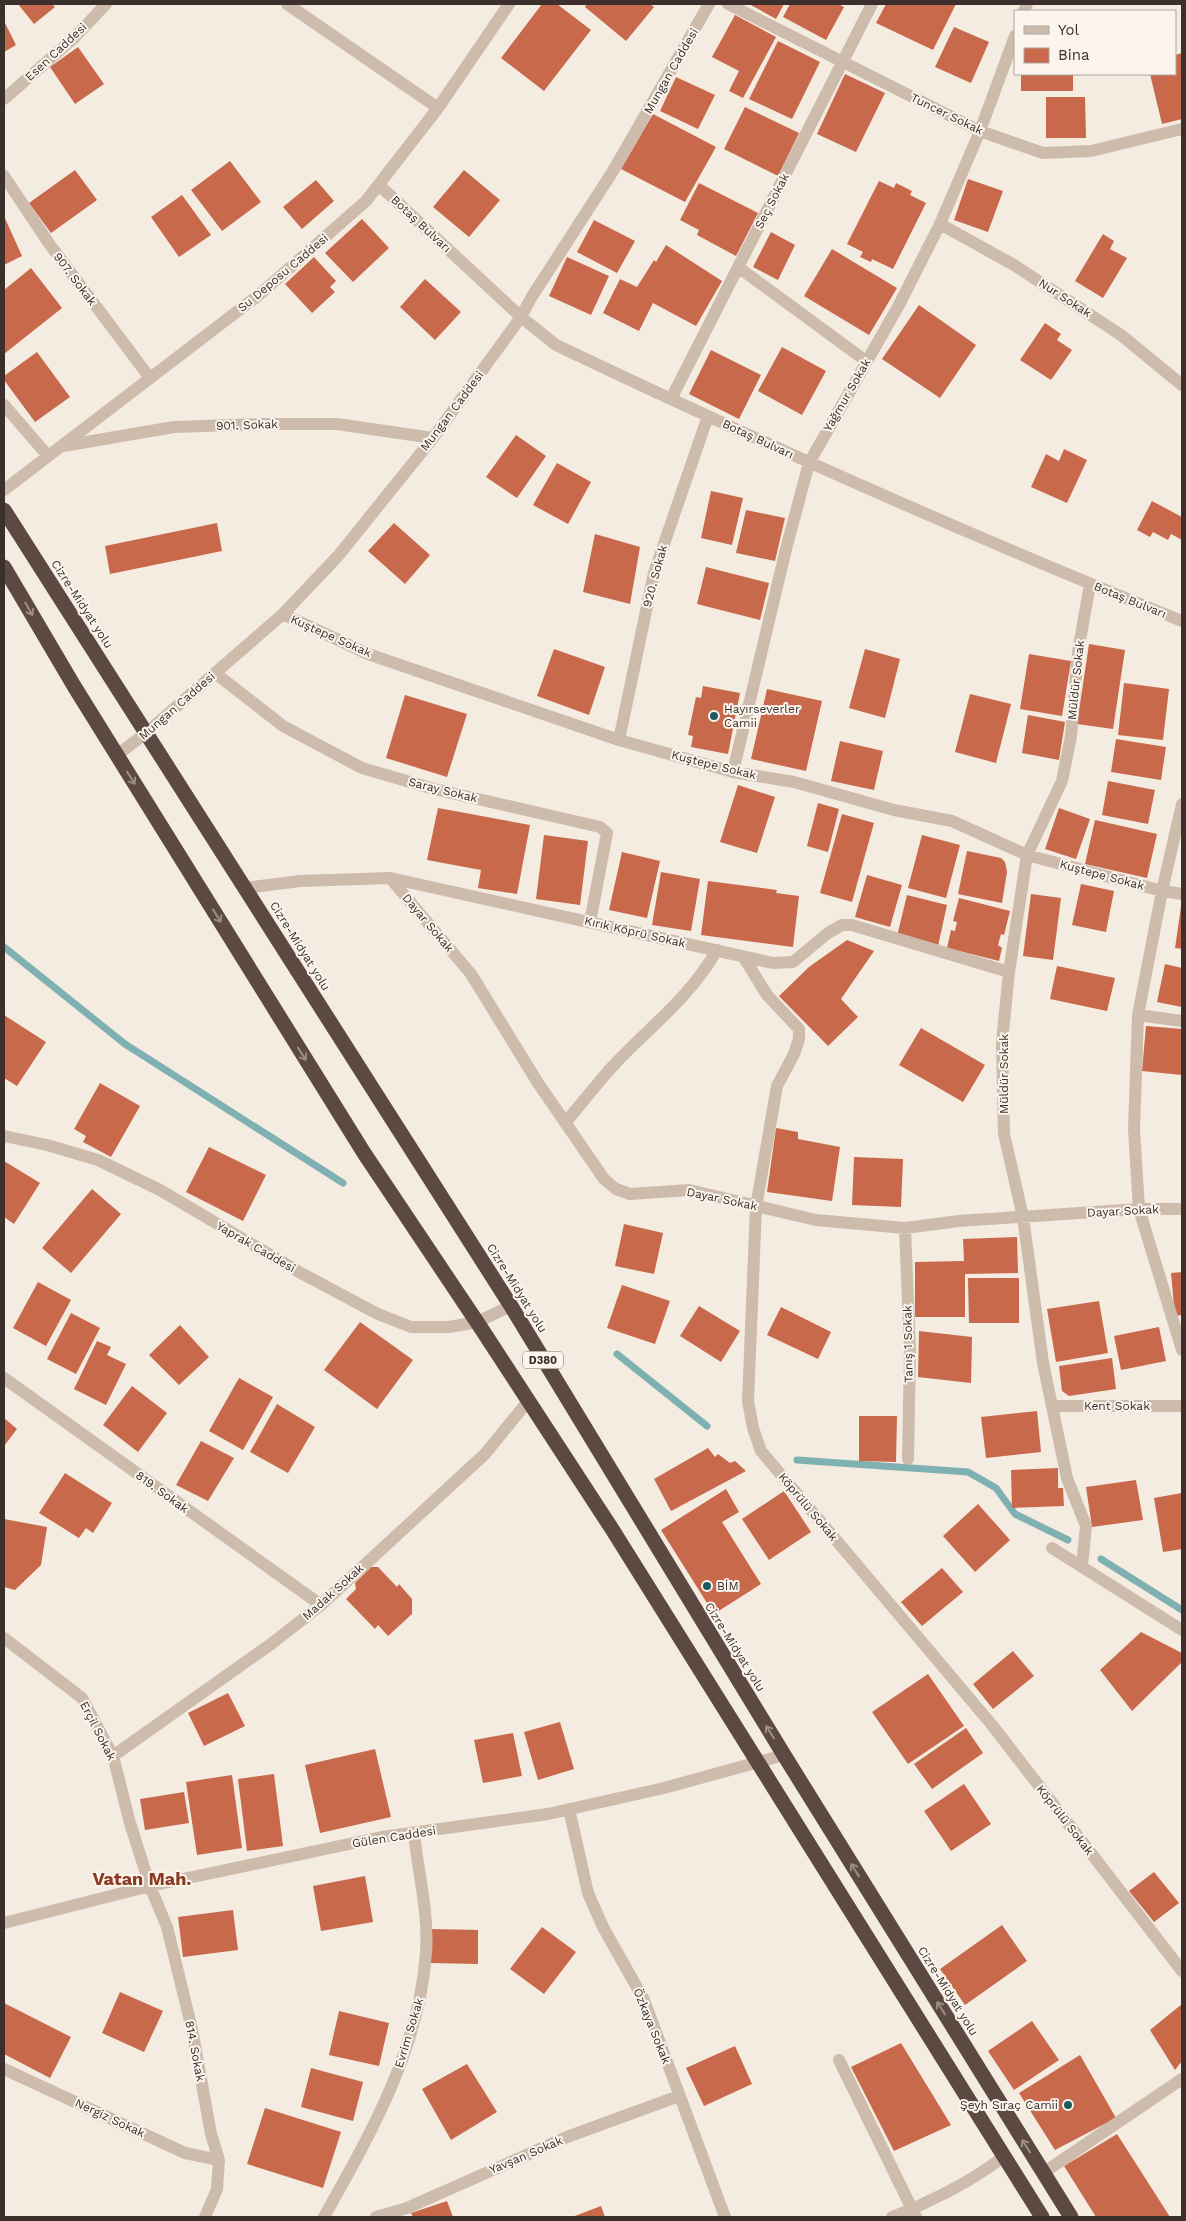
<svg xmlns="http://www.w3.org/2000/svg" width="1186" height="2221" viewBox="0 0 1186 2221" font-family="'Work Sans',sans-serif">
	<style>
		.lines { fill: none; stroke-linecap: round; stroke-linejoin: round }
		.stream { stroke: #7fb0b2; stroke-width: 7 }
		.building { fill: #c8694b }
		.minor { stroke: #cdbbac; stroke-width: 12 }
		.highway { stroke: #5c4a42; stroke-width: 15 }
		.oneway { stroke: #9c8e87 }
		.poi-dot { fill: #1f5a5e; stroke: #fbf5ee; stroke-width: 2 }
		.labels { text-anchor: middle; stroke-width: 4; stroke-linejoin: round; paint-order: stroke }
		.shield { fill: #fbf5ee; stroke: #756b66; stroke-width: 1 }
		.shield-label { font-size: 11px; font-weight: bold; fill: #3b302b }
		.street-label { font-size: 12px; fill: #3b302b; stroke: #fbf5ee }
		.poi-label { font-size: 12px; fill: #3b302b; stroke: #fbf5ee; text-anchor: start }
		.district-label { font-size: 18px; font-weight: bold; fill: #8c3b22; stroke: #fbf5ee }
	</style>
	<rect width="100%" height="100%" fill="#f4ebe1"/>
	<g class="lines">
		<path class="stream" d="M 4,947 L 125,1044 L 343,1183
			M 617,1354 L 707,1426
			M 797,1460 L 968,1472 L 996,1488 L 1015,1514 L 1068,1540
			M 1101,1559 L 1182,1610"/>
	</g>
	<path class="building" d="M 18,4 L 52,4 L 55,7 L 34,24 Z
		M 542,4 L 557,4 L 591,30 L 544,91 L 501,58 Z
		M 587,4 L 650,4 L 654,7 L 626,41 L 585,7 Z
		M 749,4 L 784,4 L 776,19 Z
		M 790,4 L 838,4 L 844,7 L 826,40 L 783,17 Z
		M 886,4 L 956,4 L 933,50 L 876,23 Z
		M 735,15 L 776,37 L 743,98 L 729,91 L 739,71 L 712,57 Z
		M 4,21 L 16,45 L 4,52 Z
		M 954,27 L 989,42 L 971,83 L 935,67 Z
		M 778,41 L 820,62 L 792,119 L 749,99 Z
		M 78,47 L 104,84 L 75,104 L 50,67 Z
		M 1182,53 L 1182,119 L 1162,124 L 1150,74 L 1175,74 L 1175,55 Z
		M 845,74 L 885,93 L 856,152 L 817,134 Z
		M 1021,74 L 1073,74 L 1073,91 L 1021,91 Z
		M 676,77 L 715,95 L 698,129 L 660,111 Z
		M 1046,97 L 1085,97 L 1086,138 L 1046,138 Z
		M 745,107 L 799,133 L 778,176 L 724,149 Z
		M 653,114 L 716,147 L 685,202 L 621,169 Z
		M 230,161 L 261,202 L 222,231 L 191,190 Z
		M 75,170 L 97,200 L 51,233 L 29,203 Z
		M 464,170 L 500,200 L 469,237 L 433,207 Z
		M 968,179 L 1003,191 L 988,232 L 954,220 Z
		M 316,180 L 334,201 L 302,229 L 283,207 Z
		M 879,181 L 894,188 L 896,183 L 912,191 L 910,195 L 926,203 L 893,269 L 872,259 L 871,262 L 860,257 L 863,252 L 847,244 Z
		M 699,183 L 758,213 L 736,256 L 697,235 L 699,230 L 680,220 Z
		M 182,195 L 211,235 L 179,257 L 151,217 Z
		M 4,216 L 22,256 L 4,265 Z
		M 362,219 L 389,248 L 353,282 L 325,253 Z
		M 594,220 L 635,241 L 617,273 L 577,252 Z
		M 771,232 L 795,245 L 778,280 L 753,267 Z
		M 1103,234 L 1114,241 L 1110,249 L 1127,258 L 1103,298 L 1075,281 Z
		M 666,245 L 722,281 L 696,326 L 653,303 L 639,331 L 603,313 L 620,279 L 637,287 L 654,260 L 656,262 Z
		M 832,249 L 897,288 L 869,335 L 804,296 Z
		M 314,257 L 336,281 L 330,287 L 335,292 L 312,313 L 285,284 Z
		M 567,257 L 609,276 L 591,315 L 549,296 Z
		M 31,268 L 62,308 L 4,354 L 4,290 Z
		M 425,279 L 461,312 L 435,340 L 400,307 Z
		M 919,305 L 976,345 L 940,398 L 882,359 Z
		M 1045,323 L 1061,334 L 1057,340 L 1072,350 L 1051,380 L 1020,360 Z
		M 782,347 L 826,371 L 802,415 L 758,391 Z
		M 711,350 L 761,375 L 739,419 L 689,394 Z
		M 37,352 L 70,397 L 35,422 L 4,380 L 4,376 Z
		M 516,435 L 546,456 L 517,498 L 486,477 Z
		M 1064,449 L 1087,460 L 1067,503 L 1031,487 L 1046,454 L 1059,461 Z
		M 557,463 L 591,482 L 568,524 L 533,505 Z
		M 711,491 L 743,498 L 732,545 L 701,538 Z
		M 1152,501 L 1182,517 L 1182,540 L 1171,534 L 1168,540 L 1153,532 L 1150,537 L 1137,530 Z
		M 746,510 L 785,518 L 775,561 L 736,553 Z
		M 217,523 L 222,551 L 110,574 L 105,546 Z
		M 394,523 L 430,555 L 405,584 L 368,551 Z
		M 595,534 L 640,547 L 630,604 L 583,592 Z
		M 706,567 L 769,583 L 760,620 L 697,604 Z
		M 1089,644 L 1125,650 L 1113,729 L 1077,724 Z
		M 554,649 L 605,667 L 589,715 L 537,696 Z
		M 865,649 L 900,659 L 885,718 L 849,708 Z
		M 1029,654 L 1071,661 L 1062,716 L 1020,709 Z
		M 1124,683 L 1169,689 L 1163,740 L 1118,735 Z
		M 703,686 L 740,693 L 728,754 L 691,747 L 693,736 L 688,735 L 696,697 L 701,698 Z
		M 767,689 L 822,701 L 806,771 L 751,759 Z
		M 970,694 L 1011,704 L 996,763 L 955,752 Z
		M 405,695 L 467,714 L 447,777 L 386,758 Z
		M 1028,715 L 1065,722 L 1059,760 L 1022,753 Z
		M 1116,739 L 1166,747 L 1161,780 L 1111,772 Z
		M 840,741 L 883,751 L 874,790 L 831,781 Z
		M 1108,781 L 1155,790 L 1148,824 L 1102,815 Z
		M 738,785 L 775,797 L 757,853 L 720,842 Z
		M 818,803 L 839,809 L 828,852 L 807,846 Z
		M 438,808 L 530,825 L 517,894 L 478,888 L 481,870 L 427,860 Z
		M 1059,808 L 1090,819 L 1076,859 L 1045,849 Z
		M 842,814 L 874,823 L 852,902 L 820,893 Z
		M 1095,820 L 1157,834 L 1147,878 L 1085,864 Z
		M 544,835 L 588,841 L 580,905 L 536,899 Z
		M 922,835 L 960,845 L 946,898 L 908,888 Z
		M 967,851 L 1001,858 L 1005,862 L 1007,872 L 1002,903 L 958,894 Z
		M 622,852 L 660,861 L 647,918 L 609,910 Z
		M 661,872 L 700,879 L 691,931 L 652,925 Z
		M 867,875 L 902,885 L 890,927 L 855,917 Z
		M 708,881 L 777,890 L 776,893 L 799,896 L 793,947 L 701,935 Z
		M 1081,884 L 1114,891 L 1106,932 L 1072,925 Z
		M 1031,894 L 1061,898 L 1053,960 L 1023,956 Z
		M 907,895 L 947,905 L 938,946 L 897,936 Z
		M 959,898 L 1010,911 L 1004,935 L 1001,934 L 998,945 L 1002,948 L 999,961 L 947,948 L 951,930 L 955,931 L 957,922 L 953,921 Z
		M 1181,907 L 1182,907 L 1182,949 L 1175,948 Z
		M 847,940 L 874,951 L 841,999 L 858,1017 L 828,1046 L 779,996 L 809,967 Z
		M 1165,964 L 1182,968 L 1182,1007 L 1157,1002 Z
		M 1057,966 L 1115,978 L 1107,1011 L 1050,999 Z
		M 4,1015 L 46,1042 L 17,1086 L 4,1078 Z
		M 1146,1026 L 1182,1029 L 1182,1075 L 1142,1071 Z
		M 921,1028 L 985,1065 L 963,1102 L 899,1065 Z
		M 100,1083 L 140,1106 L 111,1157 L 83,1142 L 86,1136 L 74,1129 Z
		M 776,1128 L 798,1132 L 798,1139 L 840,1147 L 832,1201 L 767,1192 Z
		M 209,1147 L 266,1175 L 243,1221 L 186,1192 Z
		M 854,1157 L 903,1159 L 901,1207 L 852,1205 Z
		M 4,1161 L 40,1183 L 14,1224 L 4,1217 Z
		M 92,1189 L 121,1214 L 71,1273 L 42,1248 Z
		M 624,1224 L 663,1233 L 654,1274 L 615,1266 Z
		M 1017,1237 L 1018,1273 L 965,1274 L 965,1317 L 915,1317 L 915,1262 L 964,1261 L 963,1239 Z
		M 1182,1272 L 1182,1315 L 1175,1316 L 1171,1273 Z
		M 968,1278 L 1019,1278 L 1019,1323 L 969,1323 Z
		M 38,1282 L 71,1300 L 46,1346 L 13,1328 Z
		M 622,1285 L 670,1301 L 655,1344 L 607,1328 Z
		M 1099,1301 L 1108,1353 L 1056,1362 L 1047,1309 Z
		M 699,1306 L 740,1331 L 721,1362 L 680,1336 Z
		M 781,1307 L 831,1332 L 818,1359 L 767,1335 Z
		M 71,1313 L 100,1328 L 76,1374 L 47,1359 Z
		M 360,1322 L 413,1360 L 377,1409 L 324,1370 Z
		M 180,1325 L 209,1357 L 179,1385 L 149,1355 Z
		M 1159,1327 L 1166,1361 L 1121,1370 L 1114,1336 Z
		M 919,1331 L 972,1337 L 971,1383 L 918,1377 Z
		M 97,1341 L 111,1347 L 107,1355 L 126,1364 L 106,1405 L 74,1389 Z
		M 1112,1358 L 1116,1389 L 1069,1396 L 1062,1391 L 1059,1366 Z
		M 239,1378 L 273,1397 L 243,1450 L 209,1431 Z
		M 132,1386 L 167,1413 L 138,1452 L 103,1425 Z
		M 277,1404 L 315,1427 L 288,1473 L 250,1452 Z
		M 1037,1411 L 1041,1452 L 986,1458 L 981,1417 Z
		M 859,1416 L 897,1416 L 896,1462 L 859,1461 Z
		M 4,1418 L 17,1429 L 4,1446 Z
		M 201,1441 L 234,1458 L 208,1501 L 176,1485 Z
		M 708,1448 L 715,1457 L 718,1454 L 730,1463 L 735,1461 L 746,1471 L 671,1511 L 654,1479 Z
		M 1058,1468 L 1058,1488 L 1063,1488 L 1064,1506 L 1012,1508 L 1011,1470 Z
		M 65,1473 L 112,1503 L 93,1533 L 86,1528 L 79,1538 L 39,1513 Z
		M 1136,1480 L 1143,1520 L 1092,1527 L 1086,1487 Z
		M 726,1489 L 739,1512 L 722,1522 L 761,1584 L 714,1614 L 661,1530 Z
		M 784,1491 L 811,1532 L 769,1560 L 742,1519 Z
		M 1182,1493 L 1182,1549 L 1163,1552 L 1154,1498 Z
		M 978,1504 L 1010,1540 L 975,1572 L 943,1536 Z
		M 4,1519 L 47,1527 L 41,1565 L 15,1590 L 4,1587 Z
		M 371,1567 L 378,1567 L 397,1587 L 399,1584 L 412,1599 L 412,1614 L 388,1636 L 378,1625 L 375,1629 L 346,1599 L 356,1589 L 355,1583 Z
		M 942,1568 L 963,1592 L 922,1626 L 901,1602 Z
		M 1141,1632 L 1182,1653 L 1182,1662 L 1132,1711 L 1100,1670 Z
		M 1013,1651 L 1034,1676 L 993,1709 L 973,1684 Z
		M 928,1674 L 964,1726 L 908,1764 L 872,1712 Z
		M 228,1693 L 245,1726 L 204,1746 L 188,1713 Z
		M 560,1722 L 574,1769 L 538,1780 L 524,1732 Z
		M 966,1728 L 983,1753 L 932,1789 L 914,1764 Z
		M 513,1733 L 522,1776 L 483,1783 L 474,1740 Z
		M 375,1749 L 391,1817 L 320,1833 L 305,1765 Z
		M 274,1774 L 283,1846 L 247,1851 L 238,1779 Z
		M 232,1775 L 242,1848 L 197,1855 L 186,1782 Z
		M 964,1784 L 991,1824 L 951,1851 L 924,1811 Z
		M 184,1792 L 189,1823 L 145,1830 L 140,1799 Z
		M 1154,1872 L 1179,1903 L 1154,1922 L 1129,1891 Z
		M 365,1876 L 373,1922 L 321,1931 L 313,1886 Z
		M 233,1910 L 238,1950 L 183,1957 L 178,1917 Z
		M 1002,1925 L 1027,1961 L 965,2005 L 940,1969 Z
		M 542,1927 L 576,1952 L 544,1994 L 510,1969 Z
		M 430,1929 L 478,1930 L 478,1964 L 430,1963 Z
		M 120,1992 L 163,2011 L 144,2052 L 102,2033 Z
		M 4,2003 L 71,2037 L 50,2078 L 4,2054 Z
		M 1182,2004 L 1182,2061 L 1175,2070 L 1150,2030 Z
		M 339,2011 L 389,2023 L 379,2066 L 329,2055 Z
		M 1032,2021 L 1059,2060 L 1014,2090 L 988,2051 Z
		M 901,2043 L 951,2125 L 894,2151 L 851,2067 Z
		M 735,2046 L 752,2084 L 704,2106 L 686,2068 Z
		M 1080,2055 L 1116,2118 L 1055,2150 L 1019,2093 Z
		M 467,2064 L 497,2112 L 451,2140 L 422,2089 Z
		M 311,2068 L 363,2082 L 353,2121 L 301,2107 Z
		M 265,2108 L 341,2132 L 323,2188 L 247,2164 Z
		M 1117,2134 L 1170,2217 L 1096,2217 L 1064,2166 Z
		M 447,2201 L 453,2217 L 413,2217 L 411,2213 Z
		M 601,2206 L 605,2217 L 572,2217 Z"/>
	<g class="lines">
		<path class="minor" d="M 287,4 L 438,108
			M 728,4 L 980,131 L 1043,153 L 1091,151 L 1182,129
			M 1024,11 L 1027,4
			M 4,99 L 74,38 L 106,4
			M 4,176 L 50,245 L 150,378
			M 379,185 L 521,317 L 556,345 C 762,443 970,536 1182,621
			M 940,224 L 1014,265 L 1121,335 L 1182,385
			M 738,267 L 866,361
			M 671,399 L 872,4
			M 4,405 L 48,456
			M 63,446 L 174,427 L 264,424 L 337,424 L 433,438
			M 4,490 L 260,294 L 366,201 L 438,108 L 509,4
			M 283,614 L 368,654 L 619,740 L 733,772 L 794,782 L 894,810 L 952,821 L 1027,855 L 1162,891 L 1182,894
			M 215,673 L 283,726 L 362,768 L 434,789 L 600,827 L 607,833 L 590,922
			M 619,740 L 654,573 L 708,416
			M 117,755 L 146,733 L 283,614 L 338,556 L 433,438 L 521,317 L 531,298 L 613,171 L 709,4
			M 733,772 L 786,549 L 809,463 L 899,305 L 940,224 L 980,131 L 1015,36
			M 1182,804 L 1162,891 L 1138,1015 L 1134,1129 L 1139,1209 L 1182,1350
			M 390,878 L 471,974 L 538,1083 L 604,1179 L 616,1189 L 630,1194 L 689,1190 L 816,1220 L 905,1228 L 959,1221 L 1139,1209 L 1182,1209
			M 245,888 L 300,881 L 390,878 L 773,963 L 793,962 L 828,933 L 842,925 L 852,925 L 1009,972
			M 743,956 L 767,995 L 799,1029 L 799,1039 L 794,1054 L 777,1086 L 756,1207 L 748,1401 L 753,1428 L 761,1451 L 992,1725 L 1182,1971
			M 1138,1015 L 1182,1021
			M 565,1123 C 581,1104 596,1085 612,1067 C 650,1026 688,1000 717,950
			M 4,1136 L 47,1145 L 98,1160 L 160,1190 L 299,1272 L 378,1314 L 411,1327 L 449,1327 L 477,1322 L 511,1306
			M 905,1228 L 910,1350 L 908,1459
			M 4,1378 L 321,1605
			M 1052,1406 L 1182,1406
			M 1052,1548 L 1182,1630
			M 1082,1566 L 1086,1526 L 1067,1478 L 1052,1406 L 1043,1363 L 1023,1217 L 1004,1134 L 1002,1042 L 1009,972 L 1027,855 L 1062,781 L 1071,736 L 1078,652 L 1090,584
			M 4,1638 L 82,1698 L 113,1756 L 130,1823 L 150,1886 L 167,1927 L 192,2029 L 211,2134 L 219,2160 L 217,2189 L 205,2217
			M 113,1756 L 271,1644 L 321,1605 L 485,1454 L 529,1400
			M 569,1809 L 588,1893 L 603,1927 L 644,2000 L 725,2217
			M 4,1923 L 150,1886 L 382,1837 L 548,1814 L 664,1788 L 784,1755
			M 839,2060 L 916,2217
			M 4,2069 L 185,2153 L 219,2160
			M 1043,2173 L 1182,2079
			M 324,2217 C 370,2135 419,2050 426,1953 C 429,1913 418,1873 414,1833
			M 376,2217 L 407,2208 L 567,2137 L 679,2096
			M 892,2217 C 928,2203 975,2180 1004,2156"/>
		<path class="highway" d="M 4,510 L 511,1306 L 784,1755 L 1071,2217
			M 4,567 L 74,686 L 364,1153 L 477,1322 L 612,1529 L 1042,2217"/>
	</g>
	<defs><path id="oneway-shaft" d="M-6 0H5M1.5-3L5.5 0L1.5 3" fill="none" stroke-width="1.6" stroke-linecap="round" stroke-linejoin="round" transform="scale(1.25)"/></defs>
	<g class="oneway">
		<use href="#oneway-shaft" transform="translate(29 609) rotate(60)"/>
		<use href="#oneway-shaft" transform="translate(131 778) rotate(58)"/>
		<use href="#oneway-shaft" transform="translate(217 916) rotate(58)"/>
		<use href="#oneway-shaft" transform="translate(302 1054) rotate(58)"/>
		<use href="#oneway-shaft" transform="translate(770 1732) rotate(-122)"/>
		<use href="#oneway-shaft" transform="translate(855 1870) rotate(-122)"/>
		<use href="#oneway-shaft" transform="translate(941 2008) rotate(-122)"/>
		<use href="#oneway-shaft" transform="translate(1026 2146) rotate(-122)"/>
	</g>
	<g class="poi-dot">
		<circle cx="714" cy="716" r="5"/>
		<circle cx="707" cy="1586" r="5"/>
		<circle cx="1068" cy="2105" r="5"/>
	</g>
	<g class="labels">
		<rect class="shield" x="523" y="1351.5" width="40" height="17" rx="4"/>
		<g class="shield-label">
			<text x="543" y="1364">D380</text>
		</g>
		<g class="street-label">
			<text transform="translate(56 52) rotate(-43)" y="4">Esen Caddesi</text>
			<text transform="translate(671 71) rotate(-60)" y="4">Mungan Caddesi</text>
			<text transform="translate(947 114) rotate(26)" y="4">Tuncer Sokak</text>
			<text transform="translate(772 201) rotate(-63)" y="4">Seç Sokak</text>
			<text transform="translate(421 224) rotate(43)" y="4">Botaş Bulvarı</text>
			<text transform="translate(283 273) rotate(-40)" y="4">Su Deposu Caddesi</text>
			<text transform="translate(75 279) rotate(53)" y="4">907. Sokak</text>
			<text transform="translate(1065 298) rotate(33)" y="4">Nur Sokak</text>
			<text transform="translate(847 395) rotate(-60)" y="4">Yağmur Sokak</text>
			<text transform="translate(452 411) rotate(-53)" y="4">Mungan Caddesi</text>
			<text transform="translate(247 425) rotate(-2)" y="4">901. Sokak</text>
			<text transform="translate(758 439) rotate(25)" y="4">Botaş Bulvarı</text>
			<text transform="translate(655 576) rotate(-75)" y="4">920. Sokak</text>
			<text transform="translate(1130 600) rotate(22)" y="4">Botaş Bulvarı</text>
			<text transform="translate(82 604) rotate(57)" y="4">Cizre-Midyat yolu</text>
			<text transform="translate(331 636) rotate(24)" y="4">Kuştepe Sokak</text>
			<text transform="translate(1076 680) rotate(-84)" y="4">Müldür Sokak</text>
			<text transform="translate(177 706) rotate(-41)" y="4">Mungan Caddesi</text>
			<text transform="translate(714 765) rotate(14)" y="4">Kuştepe Sokak</text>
			<text transform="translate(443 790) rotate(14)" y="4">Saray Sokak</text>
			<text transform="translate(1102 875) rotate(15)" y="4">Kuştepe Sokak</text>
			<text transform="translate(428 923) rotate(50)" y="4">Dayar Sokak</text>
			<text transform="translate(635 932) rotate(13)" y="4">Kırık Köprü Sokak</text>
			<text transform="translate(300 946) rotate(58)" y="4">Cizre-Midyat yolu</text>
			<text transform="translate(1004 1074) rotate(-90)" y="4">Müldür Sokak</text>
			<text transform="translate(722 1199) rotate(12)" y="4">Dayar Sokak</text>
			<text transform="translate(1123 1211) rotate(-3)" y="4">Dayar Sokak</text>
			<text transform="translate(256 1247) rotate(30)" y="4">Yaprak Caddesi</text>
			<text transform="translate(517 1288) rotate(58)" y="4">Cizre-Midyat yolu</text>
			<text transform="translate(908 1344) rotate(-91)" y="4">Tanış 1 Sokak</text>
			<text x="1117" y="1410">Kent Sokak</text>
			<text transform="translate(162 1492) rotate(36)" y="4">819. Sokak</text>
			<text transform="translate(808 1507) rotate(50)" y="4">Köprülü Sokak</text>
			<text transform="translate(333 1592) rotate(-42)" y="4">Madak Sokak</text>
			<text transform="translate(735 1647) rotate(58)" y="4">Cizre-Midyat yolu</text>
			<text transform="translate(98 1731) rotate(63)" y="4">Erçil Sokak</text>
			<text transform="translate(1065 1820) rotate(52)" y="4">Köprülü Sokak</text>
			<text transform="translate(394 1837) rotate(-9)" y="4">Gülen Caddesi</text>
			<text transform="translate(948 1991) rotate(58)" y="4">Cizre-Midyat yolu</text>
			<text transform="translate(652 2026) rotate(68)" y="4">Özkaya Sokak</text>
			<text transform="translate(409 2033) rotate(-73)" y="4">Evrim Sokak</text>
			<text transform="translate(195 2051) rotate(79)" y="4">814. Sokak</text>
			<text transform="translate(110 2118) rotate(25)" y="4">Nergiz Sokak</text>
			<text transform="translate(526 2155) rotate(-23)" y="4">Yavşan Sokak</text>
		</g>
		<g class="poi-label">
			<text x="724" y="713">Hayırseverler<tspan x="724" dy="14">Camii</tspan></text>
			<text x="717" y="1590">BİM</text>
			<text x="1058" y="2109" text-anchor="end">Şeyh Sıraç Camii</text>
		</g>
		<g class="district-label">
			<text x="142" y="1885">Vatan Mah.</text>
		</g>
	</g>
	<rect width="1186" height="2221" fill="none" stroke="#3b302b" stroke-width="10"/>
	<rect x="1014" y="10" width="162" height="65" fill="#fbf5ee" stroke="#aea6a0"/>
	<rect x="1024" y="26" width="25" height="8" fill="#cdbbac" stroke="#aea6a0"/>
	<text x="1058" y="35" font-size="15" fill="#3b302b">Yol</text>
	<rect x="1024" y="48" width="25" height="15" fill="#c8694b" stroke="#aea6a0"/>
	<text x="1058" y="60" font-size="15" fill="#3b302b">Bina</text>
</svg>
